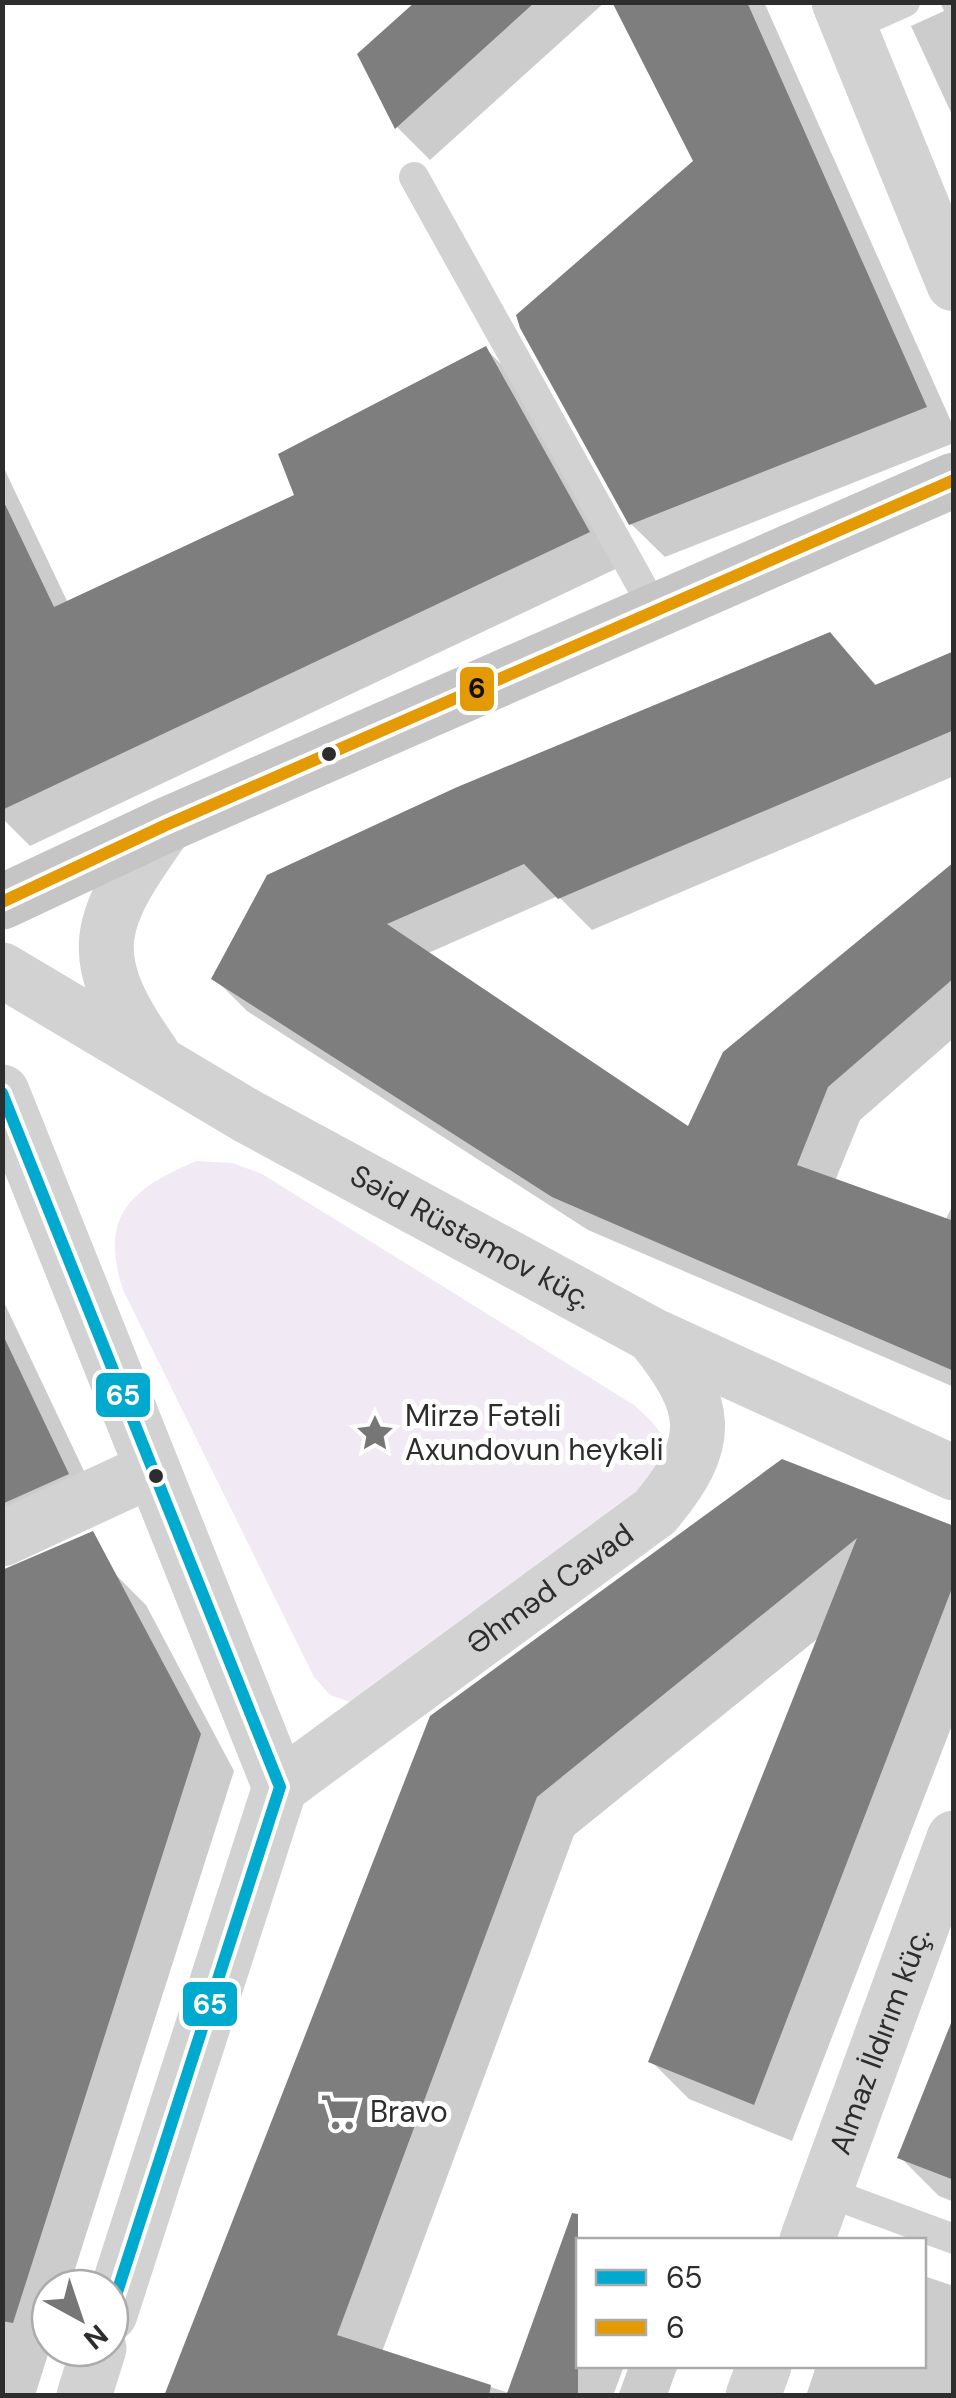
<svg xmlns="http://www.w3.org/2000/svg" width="956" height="2398" viewBox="0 0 956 2398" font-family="'DM Sans',sans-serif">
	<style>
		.green { fill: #f1eaf5 }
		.shadow { fill: #0003 }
		.building { fill: #7e7e7e }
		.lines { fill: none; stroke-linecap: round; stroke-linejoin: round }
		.service { stroke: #d2d2d2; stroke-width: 30 }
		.minor { stroke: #d2d2d2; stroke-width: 55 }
		.primary { stroke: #c5c5c5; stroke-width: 55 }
		.bus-1-casing { stroke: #fff; stroke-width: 20 }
		.bus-2-casing { stroke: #fff; stroke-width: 20 }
		.bus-1 { stroke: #00a9ce; stroke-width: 12 }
		.bus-2 { stroke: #e39a04; stroke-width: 12 }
		.bus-dot { fill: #2d2d2d; stroke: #fff; stroke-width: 4 }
		.labels { text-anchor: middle; stroke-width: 10; stroke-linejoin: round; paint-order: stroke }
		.street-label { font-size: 30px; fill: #2d2d2d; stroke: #fff }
		.poi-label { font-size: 30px; fill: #2d2d2d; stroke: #fff; text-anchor: start }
		.line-badge { stroke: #fff; stroke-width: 4 }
		.badge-label { font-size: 28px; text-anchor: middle; font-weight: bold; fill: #fff }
		.pale-badge-label { font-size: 28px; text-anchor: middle; font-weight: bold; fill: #111 }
	</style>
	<rect width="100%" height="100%" fill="#fff"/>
	<path class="green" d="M 196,1161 L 233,1163 L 262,1174 L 634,1405 C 665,1432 671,1443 660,1483 L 351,1702 L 330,1695 L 314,1677 L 123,1290 C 99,1216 129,1190 196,1161 Z"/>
	<path class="shadow" d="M 419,2 L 605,2 L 430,160 L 397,127 L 360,54 Z
		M 615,2 L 764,2 L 954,428 L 954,443 L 665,557 L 631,524 L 696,161 Z
		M 940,2 L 954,2 L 954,119 L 911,26 L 944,11 Z
		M 486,349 L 519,382 L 622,566 L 30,846 L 2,818 L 2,464 L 68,603 L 297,497 Z
		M 830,634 L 878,687 L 954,654 L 954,776 L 592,930 L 558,896 L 426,954 L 689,1130 L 954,865 L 954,1038 L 860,1120 L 835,1181 L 945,1221 L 954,1202 L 954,1387 L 588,1230 L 247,1011 L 214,978 Z
		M 2,1298 L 102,1509 L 2,1565 Z
		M 782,1462 L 954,1529 L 954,1720 L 792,2141 L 689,2099 L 651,2061 L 821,1636 L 574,1835 L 382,2352 L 509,2393 L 566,2238 L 578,2242 L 578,2366 L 624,2366 L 613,2396 L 167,2396 L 432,1718 Z
		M 111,1570 L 146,1605 L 234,1771 L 69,2288 L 50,2288 L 50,2348 L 35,2396 L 2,2396 L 2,1619 Z
		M 954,2023 L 954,2202 L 939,2196 L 900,2157 Z
		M 924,2276 L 954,2286 L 954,2396 L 806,2396 L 816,2366 L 924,2366 Z
		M 629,2366 L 678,2366 L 667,2396 L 618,2396 Z"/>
	<path class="building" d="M 415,2 L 535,2 L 395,129 L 357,54 Z
		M 612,2 L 747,2 L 927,407 L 629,525 L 520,328 L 516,315 L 693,161 Z
		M 486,346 L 590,532 L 2,810 L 2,498 L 54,607 L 294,495 L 278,454 Z
		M 830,632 L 875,685 L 954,651 L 954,730 L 558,899 L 524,864 L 387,924 L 688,1126 L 723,1052 L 954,862 L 954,978 L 828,1087 L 797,1165 L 954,1221 L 954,1371 L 552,1197 L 211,979 L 267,875 L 455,788 Z
		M 2,1333 L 69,1474 L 2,1504 Z
		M 782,1459 L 954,1526 L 954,1583 L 754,2105 L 648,2062 L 857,1538 L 537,1797 L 337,2335 L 491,2385 L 489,2396 L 164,2396 L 430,1716 Z
		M 93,1531 L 201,1734 L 13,2323 L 2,2321 L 2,1570 Z
		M 951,2023 L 954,2024 L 954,2180 L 897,2158 Z
		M 572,2213 L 578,2214 L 578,2396 L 506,2396 Z"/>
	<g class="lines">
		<path class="service" d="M 849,27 L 905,2
			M 414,177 L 655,610
			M 824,2191 L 954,2239"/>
		<g class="minor">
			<path d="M 839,2 L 954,284"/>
			<path id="s1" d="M 2,970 L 249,1117 L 652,1335 L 954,1473"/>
			<path d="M 152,1053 C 81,953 98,920 166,825"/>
			<path d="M 2,1092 L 280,1787"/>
			<path d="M 2,1539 L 151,1470"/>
			<path id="s2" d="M 280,1787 L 655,1512 C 715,1441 709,1406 653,1336"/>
			<path id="s3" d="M 807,2240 L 954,1838"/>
			<path d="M 110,2314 L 280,1787"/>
			<path d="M 84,2396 L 99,2348"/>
			<path d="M 753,2396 L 764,2366"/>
		</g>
		<path class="primary" d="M 2,902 L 166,825 L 954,480"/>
		<g class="bus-1-casing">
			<path id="bus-1" d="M 2,1093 L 280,1787 L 110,2314"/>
		</g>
		<g class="bus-2-casing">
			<path id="bus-2" d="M 2,902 L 166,825 L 954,480"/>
		</g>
		<use href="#bus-1" class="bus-1"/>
		<use href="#bus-2" class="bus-2"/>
	</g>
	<defs>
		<g id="sight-bare" transform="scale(3)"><path d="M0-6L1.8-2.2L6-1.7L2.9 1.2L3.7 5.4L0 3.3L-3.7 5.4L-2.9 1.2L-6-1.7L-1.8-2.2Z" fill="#767676" stroke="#fff" stroke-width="2.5" paint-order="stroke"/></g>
		<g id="supermarket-bare" transform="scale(3)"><path d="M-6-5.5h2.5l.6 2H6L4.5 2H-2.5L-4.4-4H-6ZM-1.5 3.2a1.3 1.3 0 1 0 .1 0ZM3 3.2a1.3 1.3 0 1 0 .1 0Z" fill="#767676" stroke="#fff" stroke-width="2.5" paint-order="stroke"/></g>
	</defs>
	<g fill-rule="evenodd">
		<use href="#sight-bare" x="375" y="1433"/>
		<use href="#supermarket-bare" x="340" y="2112"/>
	</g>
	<g class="bus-dot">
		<circle cx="329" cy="754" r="9"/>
		<circle cx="156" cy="1476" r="9"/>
	</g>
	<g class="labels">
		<g class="street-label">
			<text dy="10" stroke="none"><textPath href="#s1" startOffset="540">Səid Rüstəmov küç.</textPath></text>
			<text dy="10" stroke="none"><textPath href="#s2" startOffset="335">Əhməd Cavad</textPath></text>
			<text dy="10" stroke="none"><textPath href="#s3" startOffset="212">Almaz İldırım küç.</textPath></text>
		</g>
		<g class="poi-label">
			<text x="405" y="1426">Mirzə Fətəli<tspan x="405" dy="34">Axundovun heykəli</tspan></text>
			<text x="370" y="2122">Bravo</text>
		</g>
	</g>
	<g class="line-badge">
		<rect x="458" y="665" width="38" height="48" rx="10" fill="#e39a04"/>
		<rect x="94" y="1371" width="58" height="48" rx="10" fill="#00a9ce"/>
		<rect x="181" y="1980" width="58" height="48" rx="10" fill="#00a9ce"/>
	</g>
	<g class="badge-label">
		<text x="123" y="1405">65</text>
		<text x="210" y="2014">65</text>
	</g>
	<g class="pale-badge-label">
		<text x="477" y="698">6</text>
	</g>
	<rect width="956" height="2398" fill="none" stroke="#2d2d2d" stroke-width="10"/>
	<rect x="576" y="2238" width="350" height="130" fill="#ffffff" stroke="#ababab" stroke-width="2.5"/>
	<rect x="596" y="2270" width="50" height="15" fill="#00a9ce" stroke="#ababab" stroke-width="2.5"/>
	<text x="666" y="2288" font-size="30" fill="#2d2d2d">65</text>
	<rect x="596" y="2320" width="50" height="15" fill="#e39a04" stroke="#ababab" stroke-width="2.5"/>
	<text x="666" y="2338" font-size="30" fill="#2d2d2d">6</text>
	<g transform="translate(80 2318) rotate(140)"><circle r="48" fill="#ffffff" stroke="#ababab" stroke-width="2.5"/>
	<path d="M0-8L18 38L0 25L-18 38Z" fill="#767676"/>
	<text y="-15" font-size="28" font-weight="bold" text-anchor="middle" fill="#2d2d2d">N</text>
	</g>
</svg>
